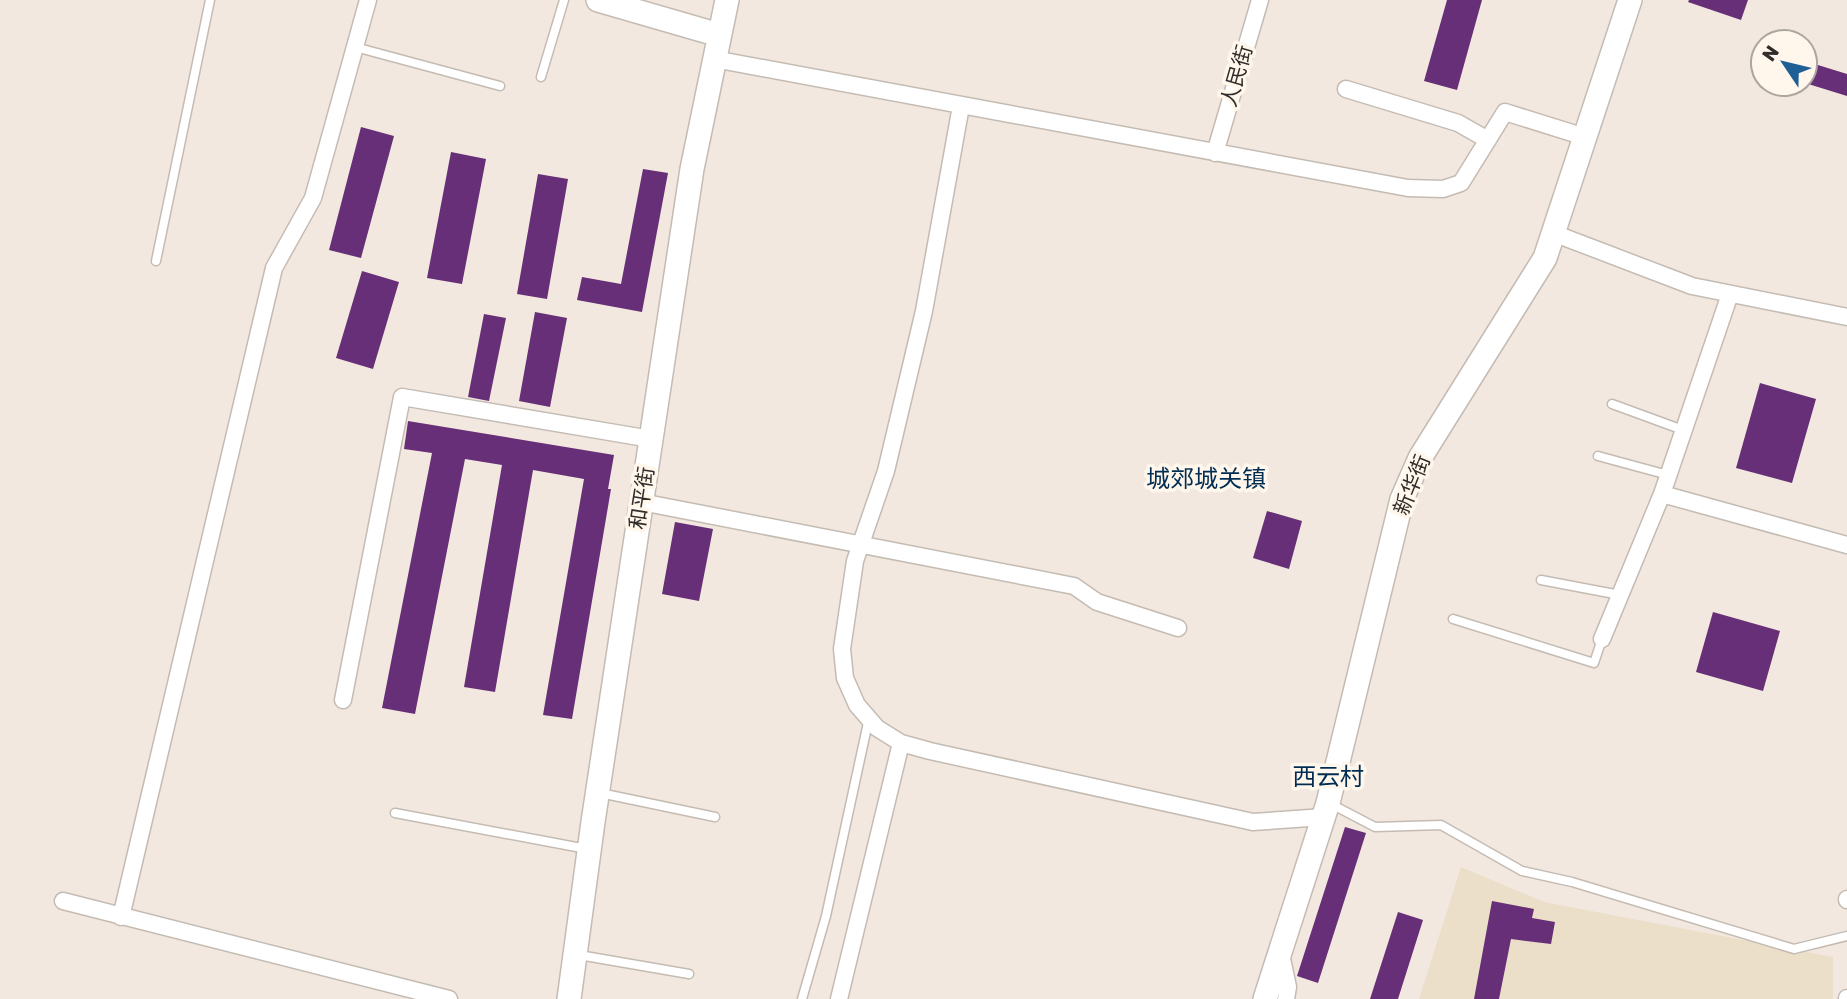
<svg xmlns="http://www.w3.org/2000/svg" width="1847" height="999" viewBox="0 0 1847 999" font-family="Rubik,'Noto Sans SC',sans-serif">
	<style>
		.education { fill: #ebdfca }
		.building { fill: #672f77 }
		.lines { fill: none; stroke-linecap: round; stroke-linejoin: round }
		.lane-casing { stroke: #c4bbb3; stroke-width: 11 }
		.street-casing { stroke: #c4bbb3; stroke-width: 19 }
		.secondary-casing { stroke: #c4bbb3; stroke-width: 26 }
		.lane { stroke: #fff; stroke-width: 8 }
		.street { stroke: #fff; stroke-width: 16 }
		.secondary { stroke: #fff; stroke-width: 23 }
		.labels { text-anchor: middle; stroke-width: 7; stroke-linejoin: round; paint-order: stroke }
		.street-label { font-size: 21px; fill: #312d2a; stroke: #fff6ec }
		.quarter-label { font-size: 24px; fill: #002d51; stroke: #fff6ec }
	</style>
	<rect width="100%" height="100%" fill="#f2e8df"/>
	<path class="education" d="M 1461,867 L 1544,902 L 1833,957 L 1833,999 L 1419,999 Z"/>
	<path class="building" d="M 1447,0 L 1482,0 L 1457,90 L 1424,81 Z
		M 1689,0 L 1748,0 L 1741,20 L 1688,2 Z
		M 1805,61 L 1847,74 L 1847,96 L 1805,83 Z
		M 361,127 L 394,136 L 361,258 L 329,250 Z
		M 451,152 L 486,159 L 462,284 L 427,278 Z
		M 643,169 L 668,173 L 642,312 L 577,300 L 582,277 L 621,284 Z
		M 538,174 L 568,179 L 547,299 L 517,294 Z
		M 362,271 L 399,282 L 373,369 L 336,358 Z
		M 535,312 L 567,318 L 550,407 L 519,401 Z
		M 484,314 L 506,318 L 489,401 L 468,397 Z
		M 1760,383 L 1816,399 L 1792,483 L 1736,468 Z
		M 408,421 L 614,455 L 608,489 L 611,489 L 572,719 L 543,715 L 584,479 L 533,470 L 495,692 L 464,687 L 502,465 L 465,459 L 415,714 L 382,708 L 432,453 L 404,449 Z
		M 1267,511 L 1302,521 L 1289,569 L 1253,558 Z
		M 675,522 L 713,529 L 699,601 L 662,594 Z
		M 1713,612 L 1780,631 L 1763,691 L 1696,672 Z
		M 1345,827 L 1366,833 L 1318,983 L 1297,976 Z
		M 1492,901 L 1534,909 L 1532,918 L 1555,922 L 1551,944 L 1511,939 L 1499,999 L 1474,999 Z
		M 1398,912 L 1423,920 L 1398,999 L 1370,999 Z"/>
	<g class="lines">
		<g class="lane-casing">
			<path id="lane" d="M 355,47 L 500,86
				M 541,77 L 564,0
				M 156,261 L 210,0
				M 1612,404 L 1683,430
				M 1598,456 L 1668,475
				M 1541,580 L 1620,595
				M 1453,619 L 1594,663 L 1602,639
				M 600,793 L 715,817
				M 1331,804 L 1375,827 L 1441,825 L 1522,871 L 1572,882 L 1794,949 L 1847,936
				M 395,813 L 587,849
				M 579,955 L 689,974
				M 802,999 L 826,916 L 869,718"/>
		</g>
		<g class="street-casing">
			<path id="street" d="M 714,59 L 1408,188 L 1443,189 L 1461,183 L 1505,112 L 1585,137
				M 1346,89 L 1458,123 L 1488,140
				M 961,106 L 924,311 L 886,471 L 855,561 L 842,649 L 845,678 L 857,705 L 877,728 L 901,743 L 930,751 L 1253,822 L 1324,817
				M 1215,153 L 1260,0
				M 1553,233 L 1692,286 L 1847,317
				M 1662,494 L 1847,545
				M 641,502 L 1074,586 L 1097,602 L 1178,628
				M 1602,639 L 1662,494 L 1730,294
				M 343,700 L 402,397 L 651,439
				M 1847,899 L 1847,900
				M 63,901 L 449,999
				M 121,917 L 274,268 L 313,198 L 368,0
				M 1281,954 L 1288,987 L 1286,999
				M 839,999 L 901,743
				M 1847,999 L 1847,998"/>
		</g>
		<g class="secondary-casing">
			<path id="secondary" d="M 598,0 L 719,35
				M 569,999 L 593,822 L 692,169 L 727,0
				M 1265,999 L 1328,803 L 1402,499 L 1420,458 L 1545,258 L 1630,0"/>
		</g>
		<use href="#lane" class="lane"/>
		<use href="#street" class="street"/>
		<use href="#secondary" class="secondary"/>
	</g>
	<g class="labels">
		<g class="street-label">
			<text transform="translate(1237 76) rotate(-74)" y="7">人民街</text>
			<text transform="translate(1412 485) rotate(-68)" y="7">新华街</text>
			<text transform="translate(642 498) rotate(-81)" y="7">和平街</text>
		</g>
		<g class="quarter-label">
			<text x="1206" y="487">城郊城关镇</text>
			<text x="1328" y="785">西云村</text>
		</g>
	</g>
	<g transform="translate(1784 63) rotate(305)"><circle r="33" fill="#fff6ec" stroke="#ada69e" stroke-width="2"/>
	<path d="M0-5L12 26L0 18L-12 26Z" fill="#1e5f95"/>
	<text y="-10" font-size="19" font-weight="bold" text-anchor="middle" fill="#312d2a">N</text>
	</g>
</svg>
